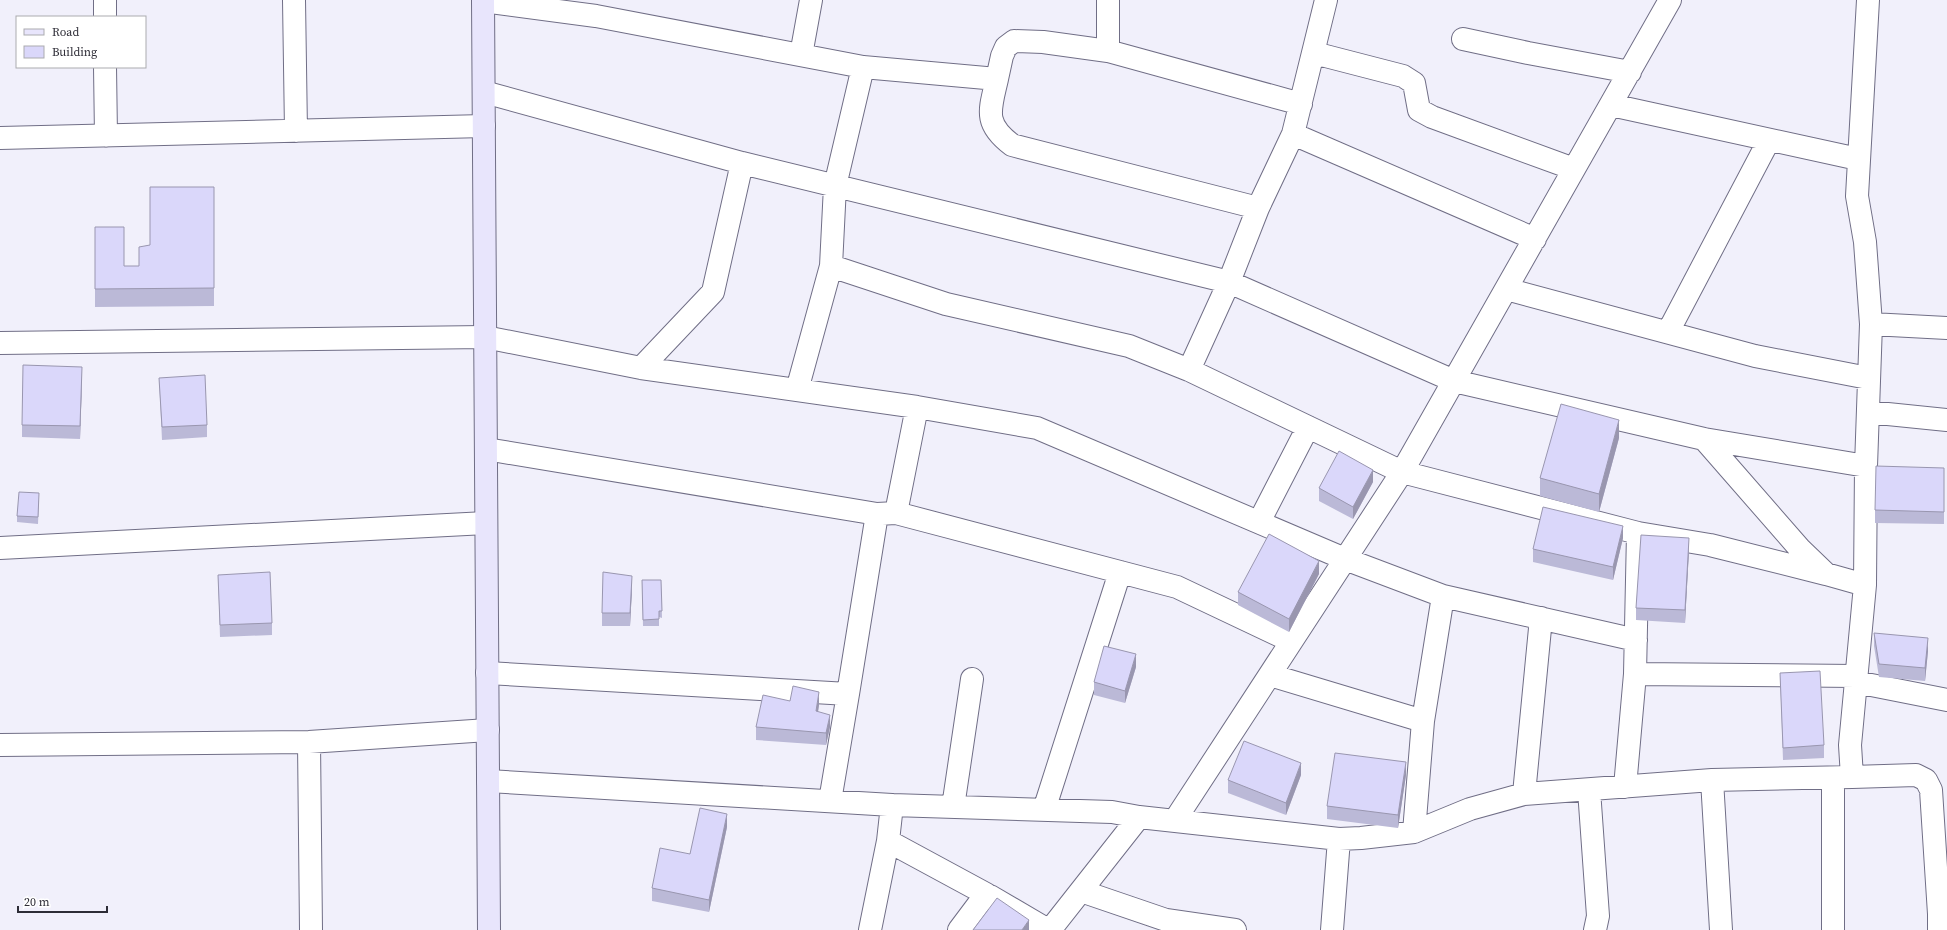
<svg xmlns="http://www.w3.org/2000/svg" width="1947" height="930" viewBox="0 0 1947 930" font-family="'Source Serif 4',serif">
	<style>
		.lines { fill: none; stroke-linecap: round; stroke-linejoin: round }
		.street-casing { stroke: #706e86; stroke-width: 24 }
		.secondary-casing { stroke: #706e86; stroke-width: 24 }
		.street { stroke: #fff; stroke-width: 22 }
		.secondary { stroke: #e8e5fc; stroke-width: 22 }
		.wall { fill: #bbb9d7 }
		.shaded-wall { fill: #9996af }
		.building { fill: #dad7fa; stroke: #9996af }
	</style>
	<rect width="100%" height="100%" fill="#f1f0fb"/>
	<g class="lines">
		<g class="street-casing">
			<path id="street" d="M 105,0 L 105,17
				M 294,0 L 296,131
				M 483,1 L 596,16 L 863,67 L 997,79 C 990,110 983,123 1012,145 L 1258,208
				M 1463,39 L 1528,53 L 1630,72
				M 1108,51 L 1108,0
				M 1314,53 L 1403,76 L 1414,83 L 1419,110 L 1432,117 L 1574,169
				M 801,55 L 811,0
				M 105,67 L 106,136
				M 997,79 L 1002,56 L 1006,47 L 1014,41 L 1043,42 L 1108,51 L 1301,104
				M 484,92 L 742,163 L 1229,282 L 1454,381 L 1704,439 L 1866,466
				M 1611,105 L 1858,159
				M 1293,134 L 1535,239
				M 0,138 L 484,126
				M 831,266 L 946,304 L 1129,346 L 1189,370 L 1402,472 L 1638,533 L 1710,545 L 1826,574
				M 1506,289 L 1755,356 L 1868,378
				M 1871,324 L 1947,328
				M 1668,332 L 1769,140
				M 0,343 L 485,337 L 641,368 L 917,407 L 1037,428 L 1345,559 L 1443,596 L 1636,640
				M 641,368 L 713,292 L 742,163
				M 1189,370 L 1229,282 L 1258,208 L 1293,134 L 1326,0
				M 797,390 L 831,266 L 835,186 L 863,67
				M 1868,412 L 1947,420
				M 1704,439 L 1800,549 L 1826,574 L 1865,585
				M 486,449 L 877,514
				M 896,513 L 1177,587 L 1291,641
				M 1259,522 L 1308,427
				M 0,548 L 486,523
				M 487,673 L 848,694 L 877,514 L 896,513 L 917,407
				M 1635,674 L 1638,533
				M 1270,675 L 1423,721 L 1414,832
				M 1856,682 L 1947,700
				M 1423,721 L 1443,596
				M 309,742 L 311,930
				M 0,745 L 309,742 L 488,730
				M 1852,777 L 1916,775 L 1926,780 L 1931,790 L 1939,914 L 1939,930
				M 1712,780 L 1721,930
				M 488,781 L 892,805 L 1112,812 L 1139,817 L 1339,839 L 1361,838 L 1414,832 L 1470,809 L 1524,794 L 1712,780 L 1852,777 L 1850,745 L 1865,585 L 1866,466 L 1871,324 L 1865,242 L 1857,196 L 1868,0
				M 1625,787 L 1635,674 L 1856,676
				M 1589,790 L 1598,916 L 1595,930
				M 1524,794 L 1541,618
				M 830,801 L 848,694
				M 953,807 L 972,679
				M 1044,810 L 1120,572
				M 1175,820 L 1402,472 L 1670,0
				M 888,841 L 986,894 L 959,930
				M 1081,891 L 1166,920 L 1235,930
				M 990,896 L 1048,930
				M 870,930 L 888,841 L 892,805
				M 1050,930 L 1139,817
				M 1332,930 L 1339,839
				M 1833,930 L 1833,778"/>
		</g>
		<g class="secondary-casing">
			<path id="secondary" d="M 483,0 L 489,930"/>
		</g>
		<use href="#street" class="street"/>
		<use href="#secondary" class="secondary"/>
	</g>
	<path class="wall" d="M 214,187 L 214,306 L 95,307 L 95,227 L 124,266 L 139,266 L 150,245 Z
		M 159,378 L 207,425 L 207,437 L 162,440 Z
		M 82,380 L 80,439 L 22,437 L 22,425 Z
		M 1619,438 L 1599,512 L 1540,496 L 1540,478 Z
		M 1944,468 L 1944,524 L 1875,523 L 1875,510 Z
		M 1373,482 L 1353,519 L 1319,501 L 1319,488 Z
		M 39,500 L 38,524 L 17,522 L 17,516 Z
		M 1623,538 L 1613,580 L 1533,562 L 1533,549 Z
		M 1689,550 L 1685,623 L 1636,620 L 1636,608 Z
		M 1319,574 L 1289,632 L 1238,605 L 1238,592 Z
		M 218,575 L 272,623 L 272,635 L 220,637 Z
		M 642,580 L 661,580 L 662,618 L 659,617 L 659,626 L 643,626 Z
		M 632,589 L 630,626 L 602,626 L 602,613 Z
		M 1874,633 L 1928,651 L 1925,681 L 1879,677 L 1874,646 Z
		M 1136,667 L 1125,703 L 1094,695 L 1094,682 Z
		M 1780,673 L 1824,745 L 1824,758 L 1783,760 Z
		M 790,701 L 819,705 L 818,712 L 830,727 L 826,745 L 756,740 L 756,727 Z
		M 1301,775 L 1286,815 L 1228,793 L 1228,780 Z
		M 1406,775 L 1398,828 L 1327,819 L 1327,806 Z
		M 727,827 L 709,912 L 652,901 L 652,888 L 690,854 Z"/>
	<path class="shaded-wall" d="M 82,367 L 82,380 L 80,439 L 80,426 Z
		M 1619,420 L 1619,438 L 1599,512 L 1599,494 Z
		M 1373,470 L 1373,482 L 1353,519 L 1353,507 Z
		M 1623,526 L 1623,538 L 1613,580 L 1613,567 Z
		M 1689,538 L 1689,550 L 1685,623 L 1685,610 Z
		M 1319,561 L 1319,574 L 1289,632 L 1289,619 Z
		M 632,576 L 632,589 L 630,626 L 630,613 Z
		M 1928,638 L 1928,651 L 1925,681 L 1925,668 Z
		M 1136,654 L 1136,667 L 1125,703 L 1125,691 Z
		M 819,692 L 819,705 L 816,724 L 816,711 Z
		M 830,715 L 830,727 L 826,745 L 826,733 Z
		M 1406,762 L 1406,775 L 1398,828 L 1398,815 Z
		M 1301,763 L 1301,775 L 1286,815 L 1286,803 Z
		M 727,814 L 727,827 L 709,912 L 709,900 Z
		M 1029,920 L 1029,930 L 1022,930 Z"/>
	<path class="building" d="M 150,187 L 214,187 L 214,288 L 95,289 L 95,227 L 124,227 L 124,266 L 139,266 L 139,247 L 150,245 Z
		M 23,365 L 82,367 L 80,426 L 22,425 Z
		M 205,375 L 207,425 L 162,427 L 159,378 Z
		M 1561,404 L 1619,420 L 1599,494 L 1540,478 Z
		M 1339,451 L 1373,470 L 1353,507 L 1319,488 Z
		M 1876,466 L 1944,468 L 1944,512 L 1875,510 Z
		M 19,492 L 39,493 L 38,517 L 17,516 Z
		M 1543,507 L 1623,526 L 1613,567 L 1533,549 Z
		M 1269,534 L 1319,561 L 1289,619 L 1238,592 Z
		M 1641,535 L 1689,538 L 1685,610 L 1636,608 Z
		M 270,572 L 272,623 L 220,625 L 218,575 Z
		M 603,572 L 632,576 L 630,613 L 602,613 Z
		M 642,580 L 661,580 L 662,611 L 659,611 L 659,619 L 643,620 Z
		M 1874,633 L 1928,638 L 1925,668 L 1879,664 Z
		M 1104,646 L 1136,654 L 1125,691 L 1094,682 Z
		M 1820,671 L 1824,745 L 1783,748 L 1780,673 Z
		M 793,686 L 819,692 L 816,711 L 830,715 L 826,733 L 756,727 L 763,695 L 790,701 Z
		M 1244,741 L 1301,763 L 1286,803 L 1228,780 Z
		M 1335,753 L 1406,762 L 1398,815 L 1327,806 Z
		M 700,808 L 727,814 L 709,900 L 652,888 L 660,848 L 690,854 Z
		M 997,898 L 1029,920 L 1022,930 L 973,930 Z"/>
	<rect x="16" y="16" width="130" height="52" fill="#ffffff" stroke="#ababaf"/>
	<rect x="24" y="29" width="20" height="6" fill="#e8e5fc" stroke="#ababaf"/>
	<text x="52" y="36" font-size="12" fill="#2d2c36">Road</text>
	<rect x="24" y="46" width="20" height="12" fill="#dad7fa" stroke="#ababaf"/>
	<text x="52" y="56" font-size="12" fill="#2d2c36">Building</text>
	<path d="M18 906v6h89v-6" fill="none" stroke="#2d2c36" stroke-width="2"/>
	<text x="24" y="906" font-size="12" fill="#2d2c36" stroke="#ffffff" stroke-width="3" paint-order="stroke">20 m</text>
</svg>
